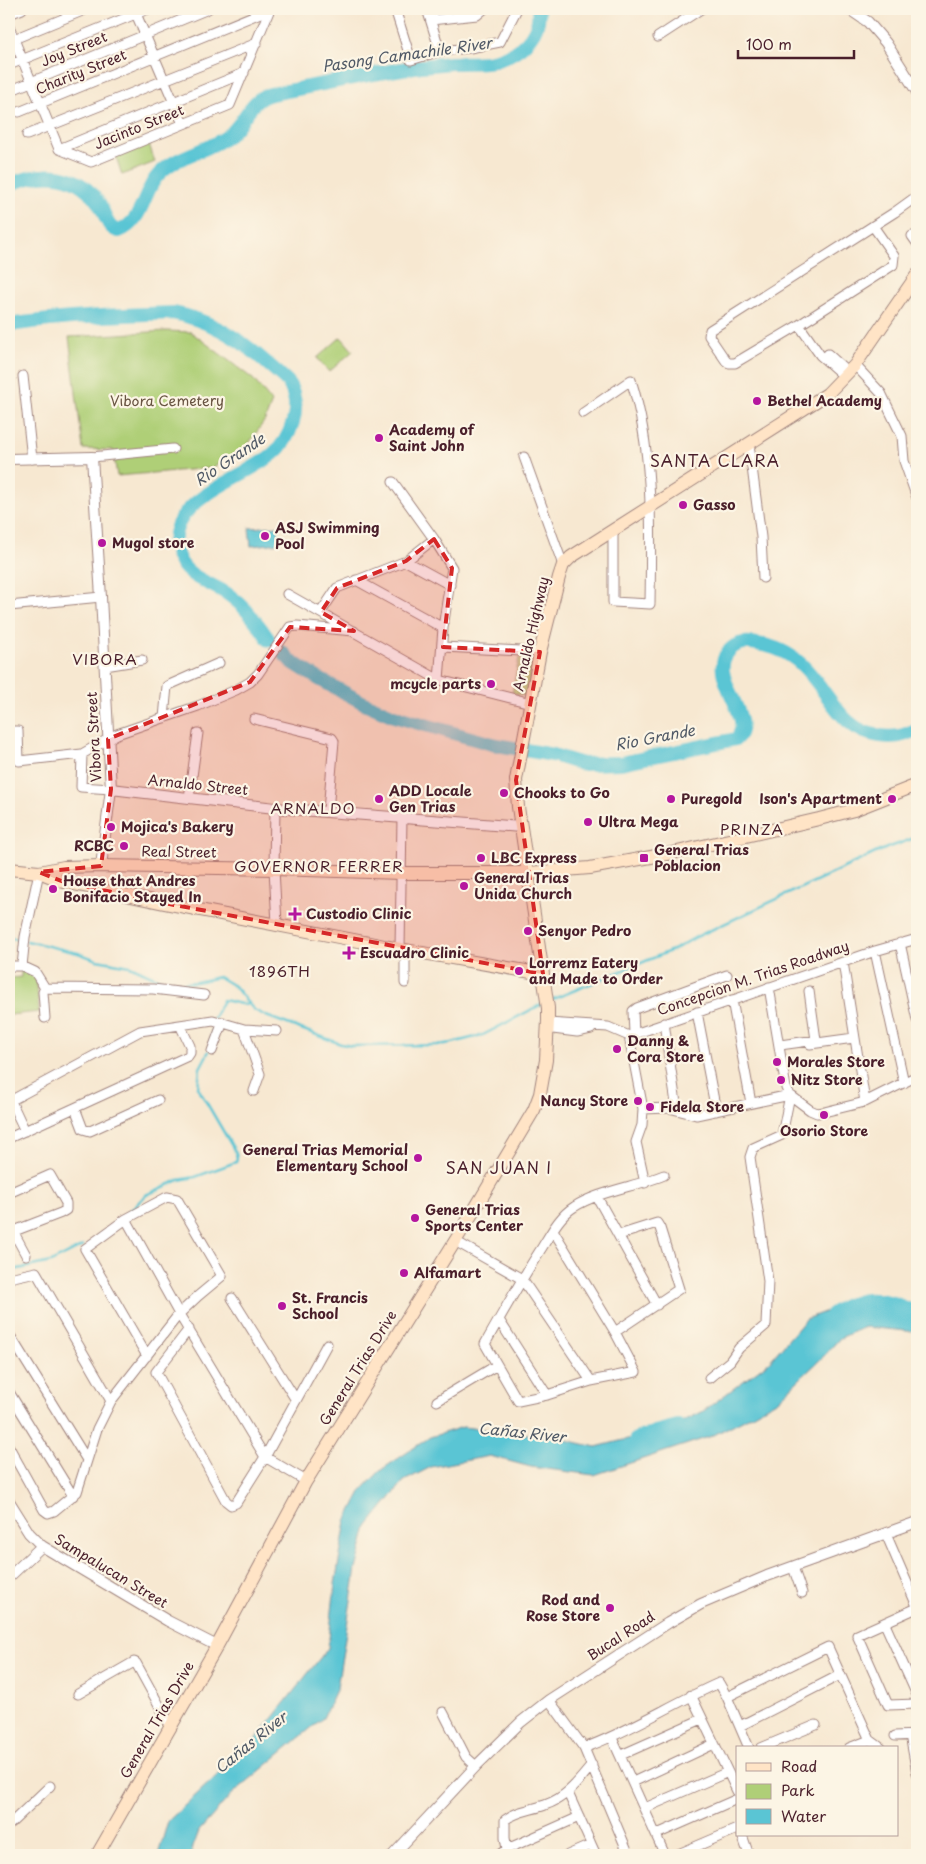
<svg xmlns="http://www.w3.org/2000/svg" width="926" height="1864" viewBox="0 0 926 1864" font-family="'Playpen Sans',sans-serif">
	<style>
		.green { fill: #afcf77; stroke: #7c7751 }
		.water { fill: #5ac5d4; stroke: #527280 }
		.lines { fill: none; stroke-linecap: round; stroke-linejoin: round }
		.stream { stroke: #5ac5d4; stroke-width: 2.5 }
		.river { stroke: #5ac5d4; stroke-width: 14 }
		.minor-casing { stroke: #a0847e; stroke-width: 11 }
		.tertiary-casing { stroke: #a0847e; stroke-width: 12 }
		.secondary-casing { stroke: #a0847e; stroke-width: 14 }
		.minor { stroke: #fff; stroke-width: 9 }
		.tertiary { stroke: #fff; stroke-width: 10 }
		.secondary { stroke: #ffe4c6; stroke-width: 12 }
		.marked { fill: #d62828; fill-opacity: 0.2; stroke: #d62828; stroke-width: 4; stroke-dasharray: 10 6; stroke-linejoin: round }
		.poi-dot { fill: #b5179e; stroke: #fcf5e5; stroke-width: 2 }
		.labels { text-anchor: middle; stroke-width: 4.5; stroke-linejoin: round; paint-order: stroke }
		.street-label { font-size: 14px; fill: #4a1f2b; stroke: #fcf5e5 }
		.park-label { font-size: 14px; fill: #685442; stroke: #fcf5e5 }
		.poi-label { font-size: 14px; font-weight: bold; fill: #4a1f2b; stroke: #fcf5e5; text-anchor: start }
		.water-label { font-size: 15px; font-style: italic; fill: #505966; stroke: #fcf5e5 }
		.neighbourhood-label { font-size: 15px; letter-spacing: 1px; fill: #4a1f2b; stroke: #fcf5e5 }
		.quarter-label { font-size: 16px; letter-spacing: 1px; fill: #4a1f2b; stroke: #fcf5e5 }
	</style>
	<rect width="100%" height="100%" fill="#fcf5e5"/>
	<filter id="ink" filterUnits="userSpaceOnUse"><feTurbulence type="fractalNoise" baseFrequency=".02" numOctaves="2"/><feDisplacementMap in="SourceGraphic" scale="10" xChannelSelector="R" yChannelSelector="G"/><feConvolveMatrix kernelMatrix="1 2 1 2 8 2 1 2 1" color-interpolation-filters="sRGB"/></filter>
	<filter id="wash" filterUnits="userSpaceOnUse"><feTurbulence type="fractalNoise" baseFrequency=".0096" numOctaves="4" result="noise"/><feDisplacementMap in="SourceGraphic" scale="20" xChannelSelector="R" yChannelSelector="G"/><feGaussianBlur stdDeviation="1.12" result="paint"/><feColorMatrix in="noise" values="0 0 0 0 0 0 0 0 0 0 0 0 0 0 0 0 0 1.4 0 .05"/><feComposite in="paint" operator="in"/></filter>
	<g filter="url(#wash)">
		<rect width="100%" height="100%" fill="#f7e8d1"/>
		<path class="green" d="M 149,144 L 155,162 L 122,175 L 116,157 Z
			M 166,331 L 191,332 L 253,379 L 272,402 L 265,420 L 245,449 L 212,468 L 117,476 L 113,450 L 83,449 L 69,337 Z
			M 341,337 L 353,351 L 329,372 L 317,358 Z
			M 519,658 L 534,660 L 527,696 L 512,693 Z
			M 21,970 L 36,974 L 39,1012 L 9,1015 L 9,978 L 21,977 Z"/>
		<path class="water" d="M 278,526 L 280,543 L 251,546 L 249,528 Z
			M 864,1302 L 888,1302 L 911,1310 L 917,1311 L 917,1332 L 865,1327 L 840,1338 L 825,1355 L 778,1400 L 748,1417 L 712,1436 L 594,1475 L 531,1467 L 490,1456 L 431,1467 L 404,1481 L 367,1527 L 356,1569 L 337,1688 L 323,1718 L 231,1795 L 199,1831 L 190,1855 L 158,1855 L 168,1821 L 255,1740 L 328,1648 L 335,1584 L 346,1521 L 362,1490 L 381,1470 L 430,1437 L 463,1427 L 553,1437 L 596,1447 L 667,1429 L 702,1412 L 769,1362 L 806,1319 L 840,1306 Z"/>
		<g class="lines">
			<path class="stream" d="M 9,937 L 21,940
				M 27,941 L 78,953 L 97,960 L 130,966 L 170,984 L 196,982 L 219,977 L 234,986 L 254,1010 L 266,1016 L 341,1044 L 352,1046 L 437,1045 L 452,1043 L 483,1035 L 544,1003
				M 551,1000 L 675,949 L 696,937 L 882,850 L 917,837
				M 214,1018 L 223,1000 L 241,1004 L 248,1004
				M 211,1043 L 214,1022
				M 127,1214 L 146,1195 L 179,1180 L 195,1177 L 236,1162 L 237,1159 L 236,1153 L 198,1088 L 200,1068 L 209,1051
				M 9,1271 L 51,1262 L 83,1246"/>
			<path class="river" d="M 9,185 C 44,169 80,171 101,207 C 106,216 107,229 119,231 C 141,223 143,196 155,179 C 173,154 207,153 229,135 C 245,122 250,98 271,94 C 321,85 371,73 421,66 C 431,65 441,64 451,63 C 470,62 490,65 507,56 C 525,48 542,29 538,9
				M 9,325 C 63,317 118,315 173,313 C 206,319 238,337 262,359 C 271,367 280,374 288,382 C 296,396 297,408 293,422 C 289,435 283,446 273,454 C 243,480 156,503 178,557 C 186,578 212,583 229,595 C 246,607 258,623 269,640
				M 282,652 L 292,662 L 319,679 L 362,702 L 394,716 L 492,744 L 553,755 L 582,764 L 621,763 L 736,739 C 759,717 701,673 732,648 C 739,642 749,642 757,644 C 774,646 789,653 801,664 C 829,690 839,731 880,736 C 887,737 893,737 899,736 C 905,735 911,732 917,730
				M 832,1314 C 861,1293 888,1297 917,1314
				M 636,1439 L 655,1432 L 678,1426"/>
		</g>
	</g>
	<g filter="url(#ink)">
		<g class="lines">
			<g class="minor-casing">
				<path id="minor" d="M 134,9 L 183,124
					M 395,9 L 411,60 L 440,51 L 470,48 L 500,42 L 517,9
					M 427,9 L 440,51
					M 9,14 L 22,9
					M 431,20 L 477,15 L 484,9
					M 9,27 L 59,149
					M 658,37 L 701,9
					M 9,41 L 87,9
					M 9,65 L 148,9
					M 14,89 L 208,9
					M 19,112 L 270,9
					M 27,135 L 257,43
					M 59,149 L 91,162 L 230,105 L 270,9
					M 59,149 L 244,73
					M 873,226 L 894,256 L 893,265 L 799,325 L 735,363 L 729,363 L 726,361 L 709,336 L 710,330 L 873,226 L 895,212 L 913,199
					M 912,236 L 917,243
					M 799,325 L 820,355 L 844,376
					M 828,354 L 848,372
					M 855,365 L 881,393 L 902,436 L 904,461 L 917,498
					M 23,376 L 32,459
					M 583,413 L 631,380 C 654,452 651,530 650,604 L 613,602 L 613,530
					M 749,444 L 761,537 L 763,578
					M 92,457 L 173,449
					M 524,457 L 563,565
					M 393,482 L 434,539 L 452,568 L 443,628 L 439,680
					M 406,561 L 450,585
					M 356,580 L 443,628
					M 287,594 L 439,680 L 531,703
					M 9,606 L 101,597
					M 321,612 L 337,588 L 406,561 L 434,539
					M 443,647 L 540,652
					M 105,666 L 142,660
					M 164,718 L 167,686 L 219,663
					M 254,719 L 332,738 L 334,741 L 328,811
					M 9,731 L 18,731 L 19,761 L 82,754 L 117,734 L 198,706 L 236,690 L 250,682 L 258,674 L 290,627 L 297,626 L 354,631
					M 82,754 L 81,787 L 111,789
					M 189,798 L 198,733
					M 275,808 L 274,869 L 277,924
					M 900,943 L 917,1020
					M 400,949 L 402,817
					M 405,949 L 405,983
					M 875,951 L 904,1083
					M 843,962 L 865,1102
					M 9,966 L 22,966 L 25,937 L 39,872
					M 22,966 L 35,972 L 45,988
					M 769,987 L 786,1088 L 790,1095 L 810,1110 L 817,1113 L 824,1112 L 865,1102 L 917,1076
					M 45,988 L 153,989 L 204,995
					M 732,1000 L 751,1103
					M 697,1012 L 716,1111
					M 45,1018 L 43,992 L 45,988
					M 548,1023 L 608,1027 L 629,1036 L 875,951 L 917,939
					M 664,1023 L 677,1110
					M 244,1029 L 277,1031
					M 553,1029 L 577,1032 L 591,1029
					M 634,1034 L 633,1011 L 637,1008 L 727,975
					M 629,1036 L 643,1109 L 642,1125 L 636,1142 L 645,1183
					M 810,1044 L 854,1038
					M 780,1045 L 816,1040 L 809,991
					M 212,1051 L 223,1022
					M 9,1097 L 25,1131
					M 10,1101 L 140,1031 L 213,1020 L 244,1029 L 260,1074 L 254,1091
					M 75,1108 L 83,1129 L 90,1131 L 158,1100
					M 643,1109 L 669,1108 L 696,1115 L 790,1095
					M 9,1138 L 188,1056 L 190,1053 L 190,1046 L 180,1025
					M 9,1193 L 50,1175 L 66,1203 L 66,1210 L 61,1213 L 9,1233
					M 597,1197 L 657,1305
					M 126,1219 L 179,1314 L 265,1457 L 306,1481
					M 553,1230 L 615,1332 L 636,1372 L 591,1381 L 547,1395 L 518,1401 L 485,1344 C 503,1312 521,1280 541,1249 C 550,1235 559,1216 574,1207 C 596,1192 638,1186 664,1175
					M 13,1231 L 26,1255
					M 455,1241 L 522,1279 L 591,1381
					M 9,1278 L 36,1272 L 111,1401
					M 232,1298 L 296,1400
					M 499,1320 L 547,1395
					M 189,1329 L 156,1372 L 226,1501 L 231,1505 L 236,1503 L 265,1457 L 327,1344
					M 615,1332 L 679,1289 L 660,1228 L 657,1223 L 619,1235
					M 9,1334 L 87,1460
					M 709,1378 L 730,1361 L 739,1348 L 766,1325 L 768,1281 L 750,1157 L 753,1148 L 782,1135 L 790,1095
					M 9,1392 L 73,1496
					M 437,1401 L 497,1365
					M 9,1447 L 44,1510 L 48,1513 L 54,1511 L 77,1492 L 97,1429 L 111,1401 L 179,1314 L 198,1296 L 222,1276 L 177,1199 L 167,1197 L 126,1219 L 85,1249 L 147,1356
					M 886,1534 L 917,1606
					M 793,1567 L 802,1593
					M 917,1608 L 857,1635 L 888,1705 L 917,1704
					M 885,1624 L 917,1695
					M 78,1694 L 134,1662 L 136,1663 L 170,1725
					M 691,1695 L 737,1791
					M 727,1697 L 828,1647 L 870,1740 L 849,1748
					M 549,1700 L 584,1748 L 629,1855
					M 443,1712 L 466,1757 L 476,1766
					M 740,1726 L 840,1675
					M 910,1735 L 917,1773
					M 895,1736 L 917,1735
					M 612,1738 L 665,1855
					M 870,1740 L 881,1748
					M 584,1748 C 631,1731 673,1703 719,1683 L 727,1697 L 749,1748
					M 761,1748 L 816,1725
					M 621,1755 L 702,1719
					M 633,1782 L 714,1744
					M 568,1793 L 596,1855
					M 645,1808 L 728,1772
					M 9,1825 L 50,1786
					M 657,1834 L 737,1799
					M 742,1835 L 749,1855
					M 507,1849 L 505,1838 L 505,1820 C 516,1811 532,1810 545,1805 C 566,1798 578,1782 592,1765
					M 499,1855 L 507,1849 L 579,1817
					M 568,1855 L 591,1845
					M 676,1855 L 737,1829"/>
			</g>
			<g class="tertiary-casing">
				<path id="tertiary" d="M 849,9 L 868,22 L 886,43 L 917,92
					M 9,459 L 92,457 L 101,597 L 111,789 L 101,866
					M 111,789 L 275,808 L 521,827
					M 9,1501 L 29,1533 L 42,1546 L 168,1621 L 217,1646
					M 9,1577 L 42,1546
					M 393,1855 L 476,1766 L 521,1722 L 549,1700 L 668,1623 L 701,1604 L 767,1576 L 917,1522"/>
			</g>
			<g class="secondary-casing">
				<path id="secondary" d="M 9,869 L 39,872 L 64,882 L 164,903 L 400,949 L 543,974
					M 39,872 L 64,867 L 101,866 L 274,869 L 401,873 L 528,873 L 590,868 L 673,853 L 819,819 L 854,810 L 917,785
					M 97,1855 L 217,1646 L 306,1481 L 467,1222 L 534,1110 L 540,1094 L 546,1060 L 548,1020 L 548,1008 L 518,807 L 516,780 L 540,652 L 559,577 L 563,565 L 571,557 L 827,394 L 855,365 L 917,275"/>
			</g>
			<use href="#minor" class="minor"/>
			<use href="#tertiary" class="tertiary"/>
			<use href="#secondary" class="secondary"/>
		</g>
	</g>
	<path class="marked" d="M 434,539 L 452,568 L 443,647 L 540,652 L 516,780 L 543,974 L 164,903 L 64,882 L 39,872 L 101,866 L 111,789 L 108,739 L 250,682 L 290,627 L 354,631 L 321,612 L 337,588 L 406,561 Z"/>
	<g class="poi-dot">
		<circle cx="757" cy="401" r="5"/>
		<circle cx="379" cy="438" r="5"/>
		<circle cx="683" cy="505" r="5"/>
		<circle cx="265" cy="536" r="5"/>
		<circle cx="102" cy="543" r="5"/>
		<circle cx="491" cy="684" r="5"/>
		<circle cx="504" cy="793" r="5"/>
		<circle cx="379" cy="799" r="5"/>
		<circle cx="671" cy="799" r="5"/>
		<circle cx="892" cy="799" r="5"/>
		<circle cx="588" cy="822" r="5"/>
		<circle cx="111" cy="827" r="5"/>
		<circle cx="124" cy="846" r="5"/>
		<circle cx="481" cy="858" r="5"/>
		<rect x="639" y="853" width="10" height="10" rx="2.5"/>
		<circle cx="464" cy="886" r="5"/>
		<circle cx="53" cy="889" r="5"/>
		<path d="M292.5 906.5h5v5h5v5h-5v5h-5v-5h-5v-5h5z"/>
		<circle cx="528" cy="931" r="5"/>
		<path d="M346.5 945.5h5v5h5v5h-5v5h-5v-5h-5v-5h5z"/>
		<circle cx="519" cy="971" r="5"/>
		<circle cx="617" cy="1049" r="5"/>
		<circle cx="777" cy="1062" r="5"/>
		<circle cx="781" cy="1080" r="5"/>
		<circle cx="638" cy="1101" r="5"/>
		<circle cx="650" cy="1107" r="5"/>
		<circle cx="824" cy="1115" r="5"/>
		<circle cx="418" cy="1158" r="5"/>
		<circle cx="415" cy="1218" r="5"/>
		<circle cx="404" cy="1273" r="5"/>
		<circle cx="282" cy="1306" r="5"/>
		<circle cx="610" cy="1608" r="5"/>
	</g>
	<g class="labels">
		<g class="street-label">
			<text transform="translate(74 49) rotate(-22)" y="5">Joy Street</text>
			<text transform="translate(81 72) rotate(-22)" y="5">Charity Street</text>
			<text transform="translate(139 127) rotate(-22)" y="5">Jacinto Street</text>
			<text transform="translate(531 634) rotate(-77)" y="5">Arnaldo Highway</text>
			<text transform="translate(94 737) rotate(-93)" y="5">Vibora Street</text>
			<text transform="translate(198 785) rotate(6)" y="5">Arnaldo Street</text>
			<text transform="translate(179 852) rotate(1)" y="5">Real Street</text>
			<text transform="translate(753 978) rotate(-19)" y="5">Concepcion M. Trias Roadway</text>
			<text transform="translate(358 1368) rotate(-58)" y="5">General Trias Drive</text>
			<text transform="translate(111 1571) rotate(31)" y="5">Sampalucan Street</text>
			<text transform="translate(621 1636) rotate(-33)" y="5">Bucal Road</text>
			<text transform="translate(157 1720) rotate(-60)" y="5">General Trias Drive</text>
		</g>
		<g class="park-label">
			<text x="167" y="406">Vibora Cemetery</text>
		</g>
		<g class="poi-label">
			<text x="767" y="406">Bethel Academy</text>
			<text x="389" y="435">Academy of<tspan x="389" dy="16">Saint John</tspan></text>
			<text x="693" y="510">Gasso</text>
			<text x="275" y="533">ASJ Swimming<tspan x="275" dy="16">Pool</tspan></text>
			<text x="112" y="548">Mugol store</text>
			<text x="481" y="689" text-anchor="end">mcycle parts</text>
			<text x="389" y="796">ADD Locale<tspan x="389" dy="16">Gen Trias</tspan></text>
			<text x="514" y="798">Chooks to Go</text>
			<text x="681" y="804">Puregold</text>
			<text x="882" y="804" text-anchor="end">Ison's Apartment</text>
			<text x="598" y="827">Ultra Mega</text>
			<text x="121" y="832">Mojica's Bakery</text>
			<text x="114" y="851" text-anchor="end">RCBC</text>
			<text x="654" y="855">General Trias<tspan x="654" dy="16">Poblacion</tspan></text>
			<text x="491" y="863">LBC Express</text>
			<text x="474" y="883">General Trias<tspan x="474" dy="16">Unida Church</tspan></text>
			<text x="63" y="886">House that Andres<tspan x="63" dy="16">Bonifacio Stayed In</tspan></text>
			<text x="306" y="919">Custodio Clinic</text>
			<text x="538" y="936">Senyor Pedro</text>
			<text x="360" y="958">Escuadro Clinic</text>
			<text x="529" y="968">Lorremz Eatery<tspan x="529" dy="16">and Made to Order</tspan></text>
			<text x="627" y="1046">Danny &amp;<tspan x="627" dy="16">Cora Store</tspan></text>
			<text x="787" y="1067">Morales Store</text>
			<text x="791" y="1085">Nitz Store</text>
			<text x="628" y="1106" text-anchor="end">Nancy Store</text>
			<text x="660" y="1112">Fidela Store</text>
			<text x="824" y="1136" text-anchor="middle">Osorio Store</text>
			<text x="408" y="1155" text-anchor="end">General Trias Memorial<tspan x="408" dy="16">Elementary School</tspan></text>
			<text x="425" y="1215">General Trias<tspan x="425" dy="16">Sports Center</tspan></text>
			<text x="414" y="1278">Alfamart</text>
			<text x="292" y="1303">St. Francis<tspan x="292" dy="16">School</tspan></text>
			<text x="600" y="1605" text-anchor="end">Rod and<tspan x="600" dy="16">Rose Store</tspan></text>
		</g>
		<g class="water-label">
			<text transform="translate(407 55) rotate(-8)" y="5">Pasong Camachile River</text>
			<text transform="translate(230 460) rotate(-34)" y="5">Rio Grande</text>
			<text transform="translate(655 738) rotate(-11)" y="5">Rio Grande</text>
			<text transform="translate(522 1433) rotate(6)" y="5">Cañas River</text>
			<text transform="translate(251 1743) rotate(-39)" y="5">Cañas River</text>
		</g>
		<g class="neighbourhood-label">
			<text x="105" y="665">VIBORA</text>
			<text x="313" y="814">ARNALDO</text>
			<text x="752" y="835">PRINZA</text>
			<text x="319" y="872">GOVERNOR FERRER</text>
			<text x="280" y="977">1896TH</text>
		</g>
		<g class="quarter-label">
			<text x="715" y="467">SANTA CLARA</text>
			<text x="499" y="1174">SAN JUAN I</text>
		</g>
	</g>
	<rect width="926" height="1864" fill="none" stroke="#fcf5e5" stroke-width="30"/>
	<rect x="736" y="1746" width="162" height="90" fill="#fcf5e5" stroke="#b59f9b"/>
	<rect x="746" y="1763" width="25" height="8" fill="#ffe4c6" stroke="#b59f9b"/>
	<text x="781" y="1772" font-size="15" fill="#4a1f2b">Road</text>
	<rect x="746" y="1784" width="25" height="15" fill="#afcf77" stroke="#b59f9b"/>
	<text x="781" y="1796" font-size="15" fill="#4a1f2b">Park</text>
	<rect x="746" y="1809" width="25" height="15" fill="#5ac5d4" stroke="#b59f9b"/>
	<text x="781" y="1822" font-size="15" fill="#4a1f2b">Water</text>
	<path d="M738 50v8h116v-8" fill="none" stroke="#4a1f2b" stroke-width="2.5"/>
	<text x="746" y="50" font-size="15" fill="#4a1f2b" stroke="#fcf5e5" stroke-width="4" paint-order="stroke">100 m</text>
</svg>
